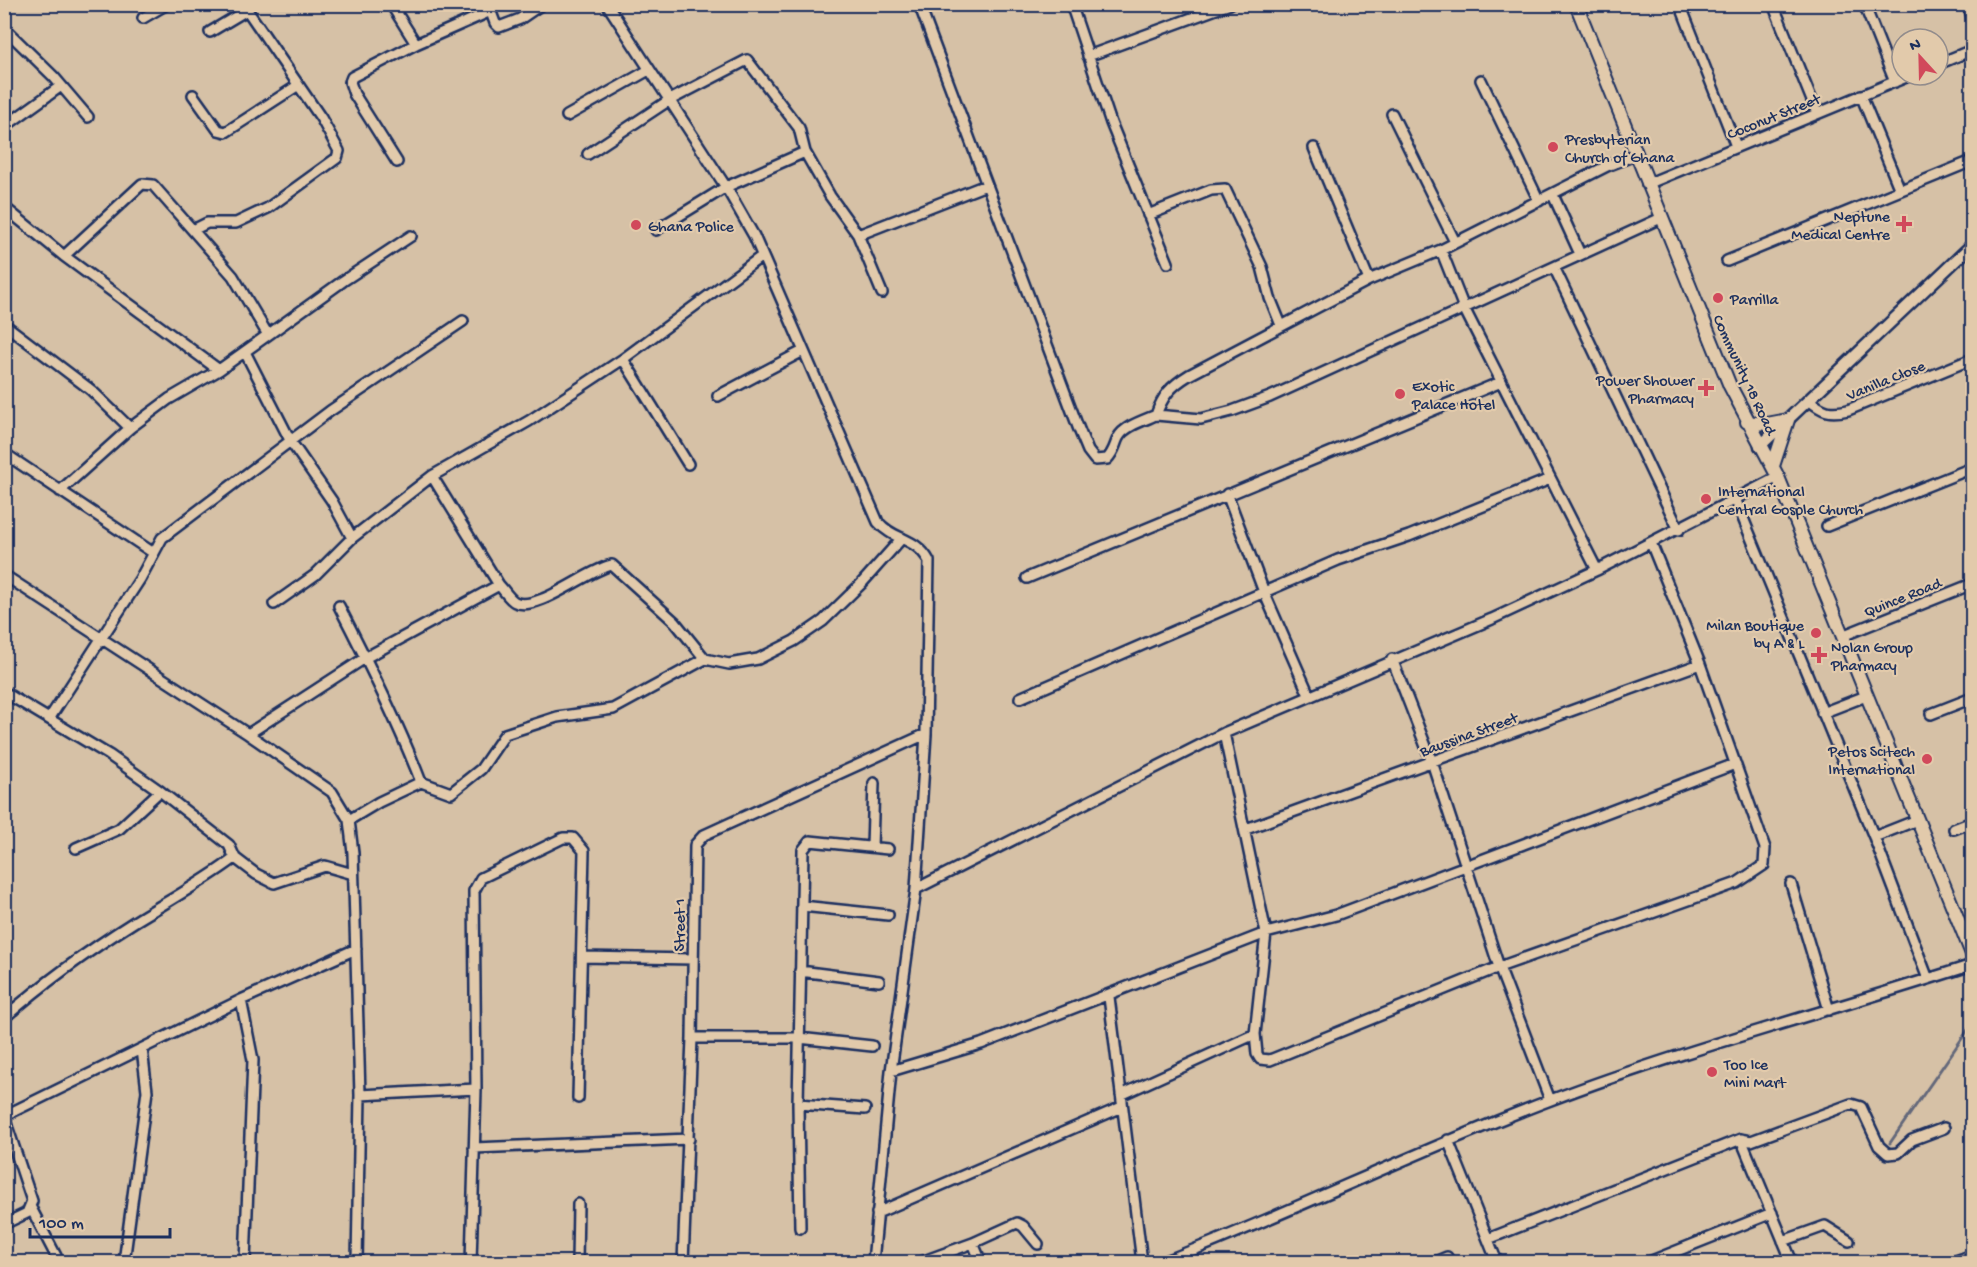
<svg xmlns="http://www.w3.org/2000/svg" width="1977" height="1267" viewBox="0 0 1977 1267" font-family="'Gochi Hand',sans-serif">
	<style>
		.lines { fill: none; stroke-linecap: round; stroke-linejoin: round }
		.stream { stroke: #63677a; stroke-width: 3 }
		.minor-casing { stroke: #1b2f5e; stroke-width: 14 }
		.tertiary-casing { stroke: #1b2f5e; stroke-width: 15 }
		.secondary-casing { stroke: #1b2f5e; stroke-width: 16 }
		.minor { stroke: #e2caab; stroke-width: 9 }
		.tertiary { stroke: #e2caab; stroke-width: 10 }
		.secondary { stroke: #e2caab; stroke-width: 12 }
		.poi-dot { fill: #d1495b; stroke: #e2caab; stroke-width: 2 }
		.labels { text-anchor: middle; stroke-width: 4.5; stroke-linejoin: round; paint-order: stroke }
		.street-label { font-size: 16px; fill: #1b2f5e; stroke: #e2caab }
		.poi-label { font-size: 16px; fill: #1b2f5e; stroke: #e2caab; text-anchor: start }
	</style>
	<rect width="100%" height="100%" fill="#d6c1a6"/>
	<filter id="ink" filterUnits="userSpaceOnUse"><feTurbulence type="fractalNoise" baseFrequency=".0167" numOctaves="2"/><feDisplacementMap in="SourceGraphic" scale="12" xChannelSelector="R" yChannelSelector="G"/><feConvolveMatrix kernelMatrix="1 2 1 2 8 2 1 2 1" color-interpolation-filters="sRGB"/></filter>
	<g filter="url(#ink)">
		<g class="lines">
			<path class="stream" d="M 1890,1143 L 1972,1024"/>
			<g class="minor-casing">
				<path id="minor" d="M 391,4 L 416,44
					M 488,4 L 495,23 L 499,27 L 520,19 L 542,4
					M 607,4 L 726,187 L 754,236 L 878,522 C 894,541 916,537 929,561 L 926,734 L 916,889 L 891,1071 L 873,1262
					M 919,4 L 1078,427 L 1088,451 L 1095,460 L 1107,459 C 1114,452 1114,447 1118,438 C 1124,426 1145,420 1156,415 C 1163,395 1171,386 1189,375 L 1369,280 L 1441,250 L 1607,166 L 1635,155
					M 1071,4 L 1111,123 L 1168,263
					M 1680,4 L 1736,146
					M 1773,4 L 1817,113
					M 1864,4 L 1895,82
					M 1968,4 L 1972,16
					M 4,7 L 8,4
					M 143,18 L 167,4
					M 4,28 L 54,77 L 88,117
					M 210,32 L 247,10
					M 1088,56 L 1230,4
					M 1938,64 L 1972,50
					M 1481,80 L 1539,201
					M 193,95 L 218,130 L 226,132 L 297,86
					M 1861,95 L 1900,190
					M 1392,114 L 1455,242
					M 567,116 L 647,71
					M 4,127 L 61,86
					M 1314,148 L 1369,280
					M 588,154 L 668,101 L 747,60 L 799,128 L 805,152 L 830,196 L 858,235 L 882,293
					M 397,162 L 354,94 L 350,82 L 352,77 L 416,44 L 491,11
					M 1647,184 L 1911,75
					M 1553,195 L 1580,254
					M 4,207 L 64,256 L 219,370
					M 1148,215 L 1211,190 L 1225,189 L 1262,267 L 1270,298 L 1281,325
					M 193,230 L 207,223 L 236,223 L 268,208 L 337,158 L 339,151 L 321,118 L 243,4
					M 656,230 L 726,187 L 805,152
					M 858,235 L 986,185
					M 1441,250 L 1464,308 L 1597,570
					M 64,256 L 142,184 L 153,185 L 233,276 L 268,335
					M 1727,261 L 1972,161
					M 1554,267 L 1679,530
					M 4,324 L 91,390 L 130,428
					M 245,352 L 291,442 L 332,501 L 352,538
					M 623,359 L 688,464
					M 718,396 L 803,351
					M 1809,400 C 1823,412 1830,414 1848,410 L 1972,359
					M 1156,415 L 1201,419 L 1232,411 L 1270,397 L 1661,218
					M 4,453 L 152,552
					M 432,476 L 499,585 C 504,590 509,599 515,602 C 537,613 589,569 612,565 L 675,622 L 705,659
					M 60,491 L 130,428 L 169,399 L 219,370 L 343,281 L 411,236
					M 1227,494 L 1264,592 L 1309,695
					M 1736,501 L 1874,837 L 1928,979
					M 1827,526 L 1972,468
					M 4,575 L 248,734 L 332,792 L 349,820 L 353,853 L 360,1095 L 357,1262
					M 1027,578 L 1501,382
					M 274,604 L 315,575 L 352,538 L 432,476 L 529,421 L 623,359 L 762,256
					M 339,606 C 369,664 398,722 421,782
					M 1842,636 L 1972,584
					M 1392,659 L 1432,762 L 1499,967 L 1550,1100
					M 4,692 L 109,755 L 160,791 L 229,845 L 235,858 L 256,874 L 274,883 L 325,866 L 353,874
					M 1020,698 L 1338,560 L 1409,536 L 1550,479
					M 1822,713 L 1866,696
					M 1931,714 L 1972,698
					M 49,719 L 140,579 L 162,538 L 330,411 L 463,321
					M 1224,733 L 1266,933 L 1255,1034 L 1257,1054 L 1260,1059 L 1270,1060 L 1499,967 L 1737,883 L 1764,865 L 1765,848 L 1700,664 L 1651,543
					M 248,734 L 365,658 L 499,585
					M 349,820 L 379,802 L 421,782 L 451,793 L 481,769 L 505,734 L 557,717 L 613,709 L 705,659 L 729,664 L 758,659 L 794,641 L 823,621 L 861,584 L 902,538
					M 1246,829 L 1700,664
					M 1954,829 L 1972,822
					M 1874,837 L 1917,820
					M 872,847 L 874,783
					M 76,848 L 119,829 L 160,791
					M 1791,884 L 1829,1010
					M 916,889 L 1224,733 L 1492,619 L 1597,570 L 1778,477
					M 802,906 L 888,915
					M 582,957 L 693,959
					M 800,971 L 879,981
					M 1109,997 L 1142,1262
					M 241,1000 L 253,1060 L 245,1262
					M 4,1018 C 45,982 88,951 134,922 C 168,901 203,882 235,858
					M 692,1038 L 799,1038 L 872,1046
					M 891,1071 L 981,1044 L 1266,933 L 1336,915 L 1735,764
					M 360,1095 L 476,1089
					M 1121,1095 L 1255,1034
					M 798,1104 L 865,1109
					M 4,1116 L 241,1000 L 356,949
					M 4,1117 L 32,1201 L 27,1213 L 4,1224
					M 1741,1139 L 1792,1262
					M 1448,1140 L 1497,1262
					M 474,1148 L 689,1139
					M 31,1208 L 56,1256
					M 877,1213 L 1122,1107
					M 800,1228 L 798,1104 L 803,850 L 810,841 L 888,849
					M 1488,1239 L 1741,1139 L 1751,1141 L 1851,1104 L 1861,1107 L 1879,1146 L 1888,1154 L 1898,1153 L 1912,1140 L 1944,1128
					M 1783,1241 L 1825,1226 L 1849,1241
					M 124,1262 L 147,1091 L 142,1049
					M 471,1262 L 476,1089 L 474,891 L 481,878 L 563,838 L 573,838 L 584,851 L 578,1098
					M 577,1262 L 578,1204
					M 683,1262 L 692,1038 L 695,845 L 704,835 L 926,734
					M 921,1262 L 973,1243
					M 981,1262 L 973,1243 L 1017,1223 L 1023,1226 L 1038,1244
					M 1163,1262 C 1293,1212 1418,1150 1548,1101 C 1687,1048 1831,1011 1972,965
					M 1435,1262 L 1447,1257
					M 1649,1262 L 1772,1213
					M 1953,1262 L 1972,1255"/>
			</g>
			<g class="tertiary-casing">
				<path id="tertiary" d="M 1760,446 L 1972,245"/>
			</g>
			<g class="secondary-casing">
				<path id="secondary" d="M 1576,4 L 1730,386 L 1778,477 L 1972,954
					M 1747,422 L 1767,424 L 1788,420
					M 1773,466 L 1788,420"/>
			</g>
			<use href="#minor" class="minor"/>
			<use href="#tertiary" class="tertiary"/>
			<use href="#secondary" class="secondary"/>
		</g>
	</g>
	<g class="poi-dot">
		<circle cx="1553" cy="147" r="6"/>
		<path d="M1901 215h6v6h6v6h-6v6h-6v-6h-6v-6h6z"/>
		<circle cx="636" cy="225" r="6"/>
		<circle cx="1718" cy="298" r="6"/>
		<path d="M1703 379h6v6h6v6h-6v6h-6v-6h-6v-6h6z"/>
		<circle cx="1400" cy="394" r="6"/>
		<circle cx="1706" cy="499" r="6"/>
		<circle cx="1816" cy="633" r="6"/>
		<path d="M1816 646h6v6h6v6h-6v6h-6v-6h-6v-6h6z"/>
		<circle cx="1927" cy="759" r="6"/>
		<circle cx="1712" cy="1072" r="6"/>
	</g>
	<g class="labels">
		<g class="street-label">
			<text transform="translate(1773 115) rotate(-22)" y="6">Coconut Street</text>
			<text transform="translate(1746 374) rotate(65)" y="6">Community 18 Road</text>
			<text transform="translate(1885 379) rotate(-22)" y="6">Vanilla Close</text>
			<text transform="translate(1902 596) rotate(-22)" y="6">Quince Road</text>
			<text transform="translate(1468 733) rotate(-20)" y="6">Baussina Street</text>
			<text transform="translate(678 925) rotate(-90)" y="6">Street 1</text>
		</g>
		<g class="poi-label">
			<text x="1565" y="144">Presbyterian<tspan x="1565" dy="18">Church of Ghana</tspan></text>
			<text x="1890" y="221" text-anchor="end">Neptune<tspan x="1890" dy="18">Medical Centre</tspan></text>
			<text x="648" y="231">Ghana Police</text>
			<text x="1730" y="304">Parrilla</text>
			<text x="1694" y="385" text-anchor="end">Power Shower<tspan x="1694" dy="18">Pharmacy</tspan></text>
			<text x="1412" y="391">Exotic<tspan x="1412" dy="18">Palace Hotel</tspan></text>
			<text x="1718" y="496">International<tspan x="1718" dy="18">Central Gosple Church</tspan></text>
			<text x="1804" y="630" text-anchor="end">Milan Boutique<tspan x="1804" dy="18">by A &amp; L</tspan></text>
			<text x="1831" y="652">Nolan Group<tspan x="1831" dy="18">Pharmacy</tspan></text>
			<text x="1915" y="756" text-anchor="end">Petos Scitech<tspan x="1915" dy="18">International</tspan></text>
			<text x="1724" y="1069">Too Ice<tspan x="1724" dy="18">Mini Mart</tspan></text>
		</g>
	</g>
	<rect width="1977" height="1267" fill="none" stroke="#e2caab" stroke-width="24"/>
	<rect x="12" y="12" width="1953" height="1243" fill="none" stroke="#1b2f5e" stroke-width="2" filter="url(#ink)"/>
	<g transform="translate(1920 57) rotate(338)"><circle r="28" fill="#e2caab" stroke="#928c8c" stroke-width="1.5"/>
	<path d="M0-4.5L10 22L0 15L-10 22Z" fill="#d1495b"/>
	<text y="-9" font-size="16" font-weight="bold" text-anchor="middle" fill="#1b2f5e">N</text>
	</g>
	<path d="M30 1228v9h140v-9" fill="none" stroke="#1b2f5e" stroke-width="3"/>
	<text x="39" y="1228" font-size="18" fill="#1b2f5e" stroke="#e2caab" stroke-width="4.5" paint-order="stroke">100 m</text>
</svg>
